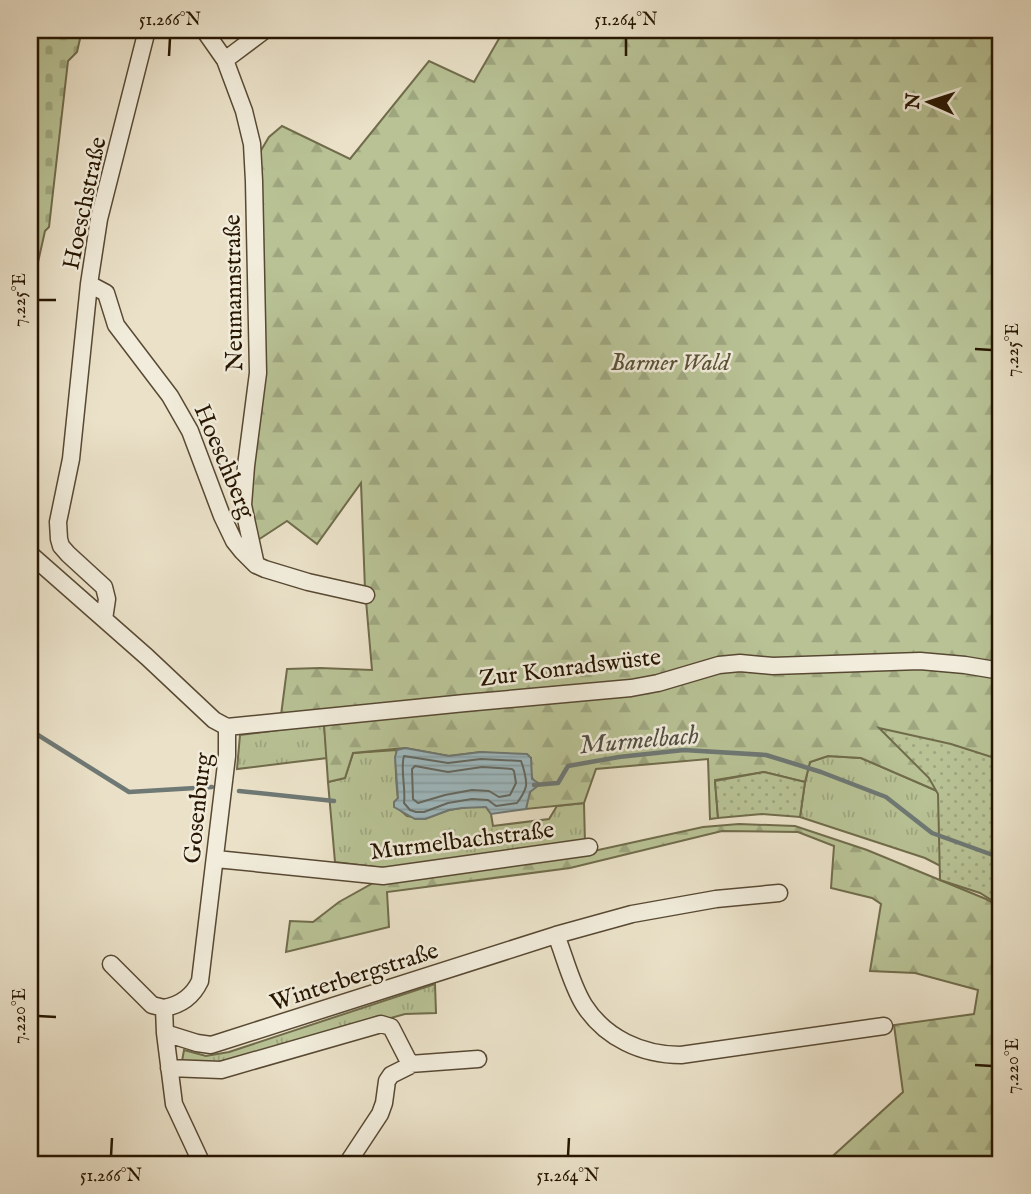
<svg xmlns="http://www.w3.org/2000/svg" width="1031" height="1194" viewBox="0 0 1031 1194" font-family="'IM FELL English',serif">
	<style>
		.grass { fill: url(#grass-tufts); stroke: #706c4b; stroke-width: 2 }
		.forest { fill: url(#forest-firs); stroke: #706c4b; stroke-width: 2 }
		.cemetery { fill: url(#cemetery-stones); stroke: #706c4b; stroke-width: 2 }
		.park { fill: url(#park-dots); stroke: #706c4b; stroke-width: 2 }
		.water { fill: url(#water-rules); stroke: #6e7874; stroke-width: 2 }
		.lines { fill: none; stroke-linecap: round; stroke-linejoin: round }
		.shore { stroke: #626861; stroke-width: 2 }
		.stream { stroke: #6e7874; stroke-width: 4.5 }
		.minor-casing { stroke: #584933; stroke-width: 19 }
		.minor { stroke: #f1ecdb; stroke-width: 16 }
		.ticks { fill: none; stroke: #271601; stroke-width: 2.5 }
		.labels { text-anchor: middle; stroke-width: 5; stroke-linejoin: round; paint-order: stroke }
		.street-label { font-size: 24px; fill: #271601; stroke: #f1ecdb }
		.park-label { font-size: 24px; font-style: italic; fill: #5a5235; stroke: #f1ecdb }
		.water-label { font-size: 26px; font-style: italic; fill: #514f44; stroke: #f1ecdb }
		.neatline { fill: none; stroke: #271601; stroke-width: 2.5 }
		.ticks-label { font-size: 18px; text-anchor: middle; fill: #271601 }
	</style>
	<defs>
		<pattern id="grass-tufts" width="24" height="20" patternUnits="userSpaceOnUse" patternTransform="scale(1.75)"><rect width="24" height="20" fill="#b8c295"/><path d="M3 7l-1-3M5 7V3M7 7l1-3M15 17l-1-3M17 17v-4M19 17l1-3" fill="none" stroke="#9ea67f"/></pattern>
		<pattern id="forest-firs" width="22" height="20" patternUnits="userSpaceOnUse" patternTransform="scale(1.75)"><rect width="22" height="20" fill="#b8c295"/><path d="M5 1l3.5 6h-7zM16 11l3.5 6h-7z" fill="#9ea67f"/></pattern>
		<pattern id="cemetery-stones" width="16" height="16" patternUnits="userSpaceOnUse" patternTransform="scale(1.75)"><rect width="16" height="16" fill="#b8c295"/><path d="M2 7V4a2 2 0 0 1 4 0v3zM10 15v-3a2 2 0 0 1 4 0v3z" fill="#9ea67f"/></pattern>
		<pattern id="park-dots" width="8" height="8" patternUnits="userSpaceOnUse" patternTransform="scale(1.75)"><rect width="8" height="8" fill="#b8c295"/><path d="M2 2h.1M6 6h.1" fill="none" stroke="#9ea67f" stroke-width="1.8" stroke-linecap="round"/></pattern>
		<pattern id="water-rules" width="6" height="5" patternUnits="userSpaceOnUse" patternTransform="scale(1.75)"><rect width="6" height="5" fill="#9ebac1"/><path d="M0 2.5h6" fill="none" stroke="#889fa4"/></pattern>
	</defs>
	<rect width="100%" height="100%" fill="#eae1c8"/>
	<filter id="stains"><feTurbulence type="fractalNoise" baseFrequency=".00286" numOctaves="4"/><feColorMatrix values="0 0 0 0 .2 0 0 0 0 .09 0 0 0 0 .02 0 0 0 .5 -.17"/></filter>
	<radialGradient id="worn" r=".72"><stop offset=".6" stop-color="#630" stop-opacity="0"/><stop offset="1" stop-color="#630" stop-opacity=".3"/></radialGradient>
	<path class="grass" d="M 324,724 L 327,758 L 237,769 L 240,735 Z
		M 397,750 C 394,761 397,797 400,810 L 407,816 L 425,819 L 449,810 L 473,806 L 486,807 L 491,814 L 493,826 L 549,819 L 557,806 L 584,803 L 585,844 L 575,842 L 384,868 L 335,862 L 328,782 L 345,778 L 353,753 Z
		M 828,756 L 861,758 L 951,797 L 1001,897 L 925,858 L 800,817 L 805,782 L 810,762 Z
		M 435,984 L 436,1013 L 405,1014 L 227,1064 L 182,1061 L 184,1050 L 206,1056 L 229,1052 Z"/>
	<path class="forest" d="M 504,30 L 1001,30 L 1001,824 L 951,797 L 861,758 L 828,756 L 810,762 L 805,782 L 764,772 L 715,780 L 718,818 L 710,819 L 708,759 L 596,769 L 584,803 L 526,809 L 527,799 L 535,782 C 529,776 531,767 531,758 L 481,752 L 449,756 L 405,748 L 353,753 L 345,778 L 328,782 L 324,724 L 281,715 L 287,669 L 320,668 L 372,670 L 365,589 L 361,483 L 317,544 L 287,521 L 258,540 L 250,507 L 260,152 L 269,137 L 282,126 L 350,159 L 429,61 L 474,82 Z
		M 739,824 L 795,826 L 867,850 L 986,899 L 1001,907 L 1001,1164 L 824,1164 L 903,1092 L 894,1025 L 974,1014 L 978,990 L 915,973 L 870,971 L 881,904 L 872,898 L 831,888 L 834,846 L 798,832 L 722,831 L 570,868 L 387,892 L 389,927 L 286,952 L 290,921 L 313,922 L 339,902 L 375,882 L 580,854 L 703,827 Z"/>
	<path class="cemetery" d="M 30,30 L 82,30 L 77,52 L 68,61 L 49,227 L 45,231 L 32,289 L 30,288 Z"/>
	<path class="park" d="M 879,728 L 951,744 L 1001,760 L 1001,906 L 980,893 L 940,880 L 938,794 L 929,778 Z
		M 764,772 L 805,782 L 800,817 L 762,814 L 718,818 L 715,781 Z"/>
	<path class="water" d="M 405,748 L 449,756 L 481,752 L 527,754 L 531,758 L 532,779 L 540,784 L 530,792 L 526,809 L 491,814 L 486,807 L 462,808 L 449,810 L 425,819 L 415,819 L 394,807 L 394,802 L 398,798 L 395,757 L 397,750 Z"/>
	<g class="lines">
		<path class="shore" d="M 404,756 L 448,763 L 481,759 L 521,761 C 523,766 527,780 526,786 C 525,791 520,799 517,803 L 496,806 L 488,800 L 472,799 L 448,803 L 424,812 L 416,812 L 410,810 L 404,803 C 406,788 400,768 404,756 Z
			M 415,766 L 448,772 L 482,767 L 512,769 L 514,771 L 516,783 L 510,795 L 499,797 L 489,791 L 472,790 L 445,795 L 418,803 L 413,799 L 412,769 Z"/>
		<path class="stream" d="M 30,730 L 129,792 L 212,787
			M 534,785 L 558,783 L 568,766 L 619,757 L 684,750 L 766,755 L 821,772 L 886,797 L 932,833 L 1001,858
			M 239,791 L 334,801"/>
		<g class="minor-casing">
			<path id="minor" d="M 204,30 L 225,60 L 244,111 L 252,144 L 254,181 L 258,373 L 246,466 L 243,505 L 256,565
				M 225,60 L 265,30
				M 89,284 L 106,293 L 116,325 L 170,396 L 190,431 L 222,516 L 234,541 L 242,551 L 256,565 L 265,569 L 308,582 L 366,595
				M 30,554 L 147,657 L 214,720 L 227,727
				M 104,619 L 107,599 L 104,587 L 68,554 L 61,546 L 59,539 L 58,522 L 71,459 L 89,284 L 99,219 L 147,30
				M 227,727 L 465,703 L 631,688 L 658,683 L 719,665 L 740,663 L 773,666 L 920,661 L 965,665 L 1001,671
				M 216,859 L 383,876 L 589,847
				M 556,935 C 565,957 571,984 584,1005 C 605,1038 642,1055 681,1055 L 884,1026
				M 111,964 L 152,1005 L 164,1008 L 165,1033 L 174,1104 L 202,1164
				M 164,1008 C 181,1005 193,996 200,981 L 227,756 L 227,727
				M 165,1033 L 197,1043 L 211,1045 L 556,935 L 632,914 L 716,899 L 779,893
				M 410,1064 L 478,1059
				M 169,1068 L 221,1070 L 381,1024 L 391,1027 L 410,1064 L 409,1066 L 391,1075 L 387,1081 L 384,1103 L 380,1114 L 347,1164"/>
		</g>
		<use href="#minor" class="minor"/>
	</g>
	<path class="ticks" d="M 169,56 L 170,38M 626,56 L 626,38M 38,300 L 56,300M 975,349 L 992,350M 38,1016 L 56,1017M 975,1065 L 992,1066M 111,1156 L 112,1138M 568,1156 L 569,1138"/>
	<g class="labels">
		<g class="street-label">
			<text transform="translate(84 203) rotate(-78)" y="8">Hoeschstraße</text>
			<text transform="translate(233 293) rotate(-91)" y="8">Neumannstraße</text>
			<text transform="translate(225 461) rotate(67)" y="8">Hoeschberg</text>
			<text transform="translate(570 667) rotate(-7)" y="8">Zur Konradswüste</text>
			<text transform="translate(197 808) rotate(-84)" y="8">Gosenburg</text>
			<text transform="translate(462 840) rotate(-7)" y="8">Murmelbachstraße</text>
			<text transform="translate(354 976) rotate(-18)" y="8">Winterbergstraße</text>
		</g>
		<g class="park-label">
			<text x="670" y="370">Barmer Wald</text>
		</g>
		<g class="water-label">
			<text transform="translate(639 739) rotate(-5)" y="9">Murmelbach</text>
		</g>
	</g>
	<rect width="1031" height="1194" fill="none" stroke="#eae1c8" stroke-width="77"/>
	<g transform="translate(929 102) rotate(273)" stroke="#f1ecdb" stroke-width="5" paint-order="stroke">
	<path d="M0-5L12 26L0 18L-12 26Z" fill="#271601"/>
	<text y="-10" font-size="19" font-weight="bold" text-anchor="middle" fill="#271601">N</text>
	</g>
	<rect x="38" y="38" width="954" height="1118" class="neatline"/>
	<g class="ticks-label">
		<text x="170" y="25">51.266°N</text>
		<text x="626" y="25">51.264°N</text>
		<text transform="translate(19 300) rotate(-90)" y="6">7.225°E</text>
		<text transform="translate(1012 350) rotate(-90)" y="6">7.225°E</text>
		<text transform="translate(19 1016) rotate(-90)" y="6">7.220°E</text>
		<text transform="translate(1012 1066) rotate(-90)" y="6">7.220°E</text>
		<text x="111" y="1181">51.266°N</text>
		<text x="568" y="1181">51.264°N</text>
	</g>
	<rect width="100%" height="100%" filter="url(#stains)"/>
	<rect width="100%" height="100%" fill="url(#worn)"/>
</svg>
